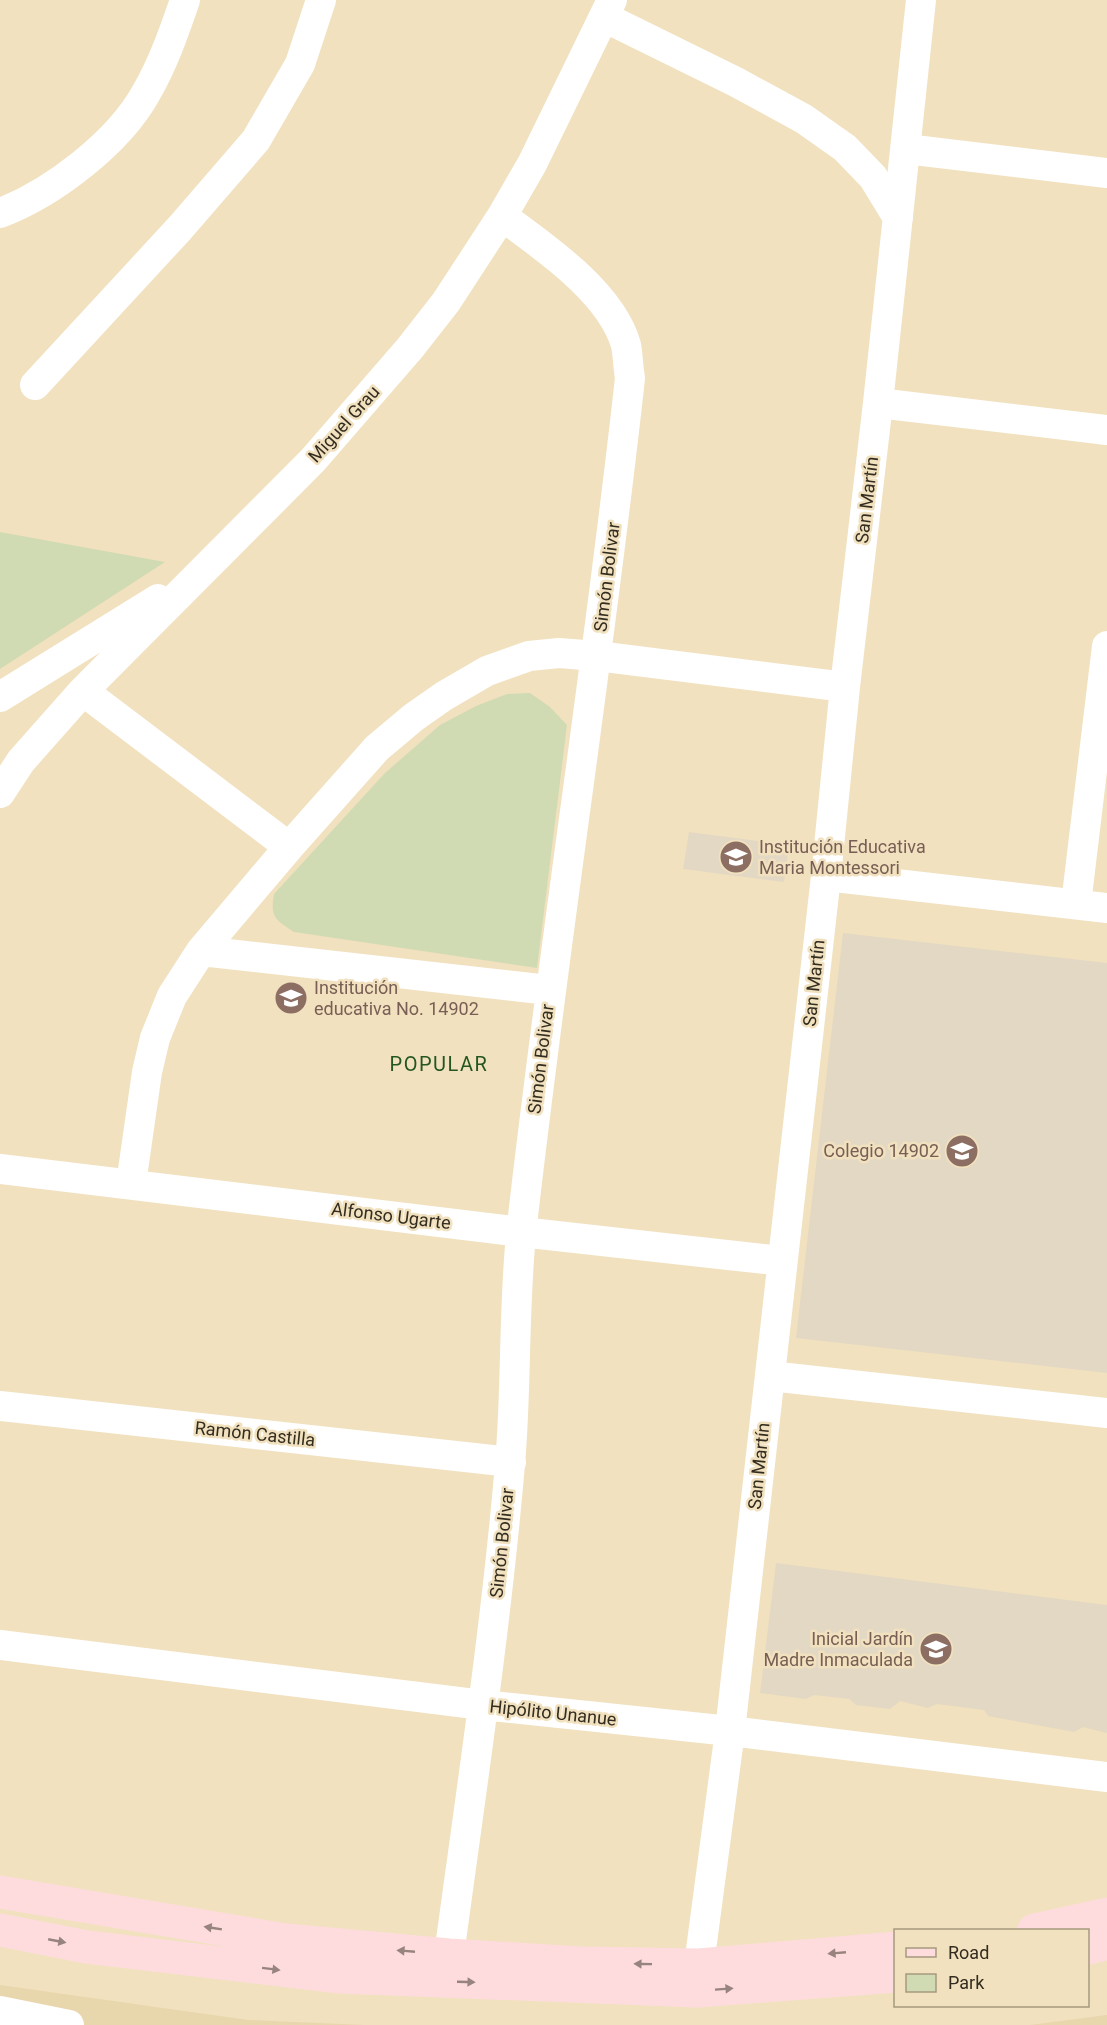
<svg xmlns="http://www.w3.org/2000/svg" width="1107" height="2025" viewBox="0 0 1107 2025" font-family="Roboto,sans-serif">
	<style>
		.built { fill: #e8d6ad }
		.education { fill: #e3d8c3 }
		.green { fill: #d1dbb3 }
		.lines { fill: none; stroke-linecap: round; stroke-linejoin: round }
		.minor { stroke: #fff; stroke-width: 30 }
		.major { stroke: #fedcde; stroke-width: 33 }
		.oneway { fill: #98847f }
		.labels { text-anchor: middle; stroke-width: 5; stroke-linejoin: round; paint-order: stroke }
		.street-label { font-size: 18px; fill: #332d20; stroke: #f1e1bf }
		.education-label { font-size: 18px; fill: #785e54; stroke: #f1e1bf; text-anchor: start }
		.neighbourhood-label { font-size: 20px; letter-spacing: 1.5px; fill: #235621; stroke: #f1e1bf }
	</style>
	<rect width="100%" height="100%" fill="#f1e1bf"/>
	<path class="built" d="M 0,1985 L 248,2020 L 365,2025 L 0,2025 Z
		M 1107,2015 L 1107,2025 L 1030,2025 Z"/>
	<path class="education" d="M 689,832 L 789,845 L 784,882 L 683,869 Z
		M 843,933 L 1107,963 L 1107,1373 L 796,1338 Z
		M 776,1563 L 1107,1605 L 1107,1733 L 1083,1727 L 1074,1732 L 988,1716 L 984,1710 L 937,1704 L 928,1708 L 900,1701 L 890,1709 L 856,1705 L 849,1699 L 814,1695 L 806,1699 L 760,1693 Z"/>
	<path class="green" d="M 0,532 L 165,562 L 0,669 Z
		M 530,693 L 550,707 L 567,725 L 537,968 L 294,932 C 275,920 270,917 274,894 L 385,773 L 440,725 L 476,706 L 507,694 Z"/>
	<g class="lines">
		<path class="minor" d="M 604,17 L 736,82 L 804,119 L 845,148 L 873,177 L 898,218
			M 906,149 L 1107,173
			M 0,213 C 53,193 119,142 146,93 C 163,64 174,32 185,0
			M 35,385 L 180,228 L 256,140 L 300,64 L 321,0
			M 878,403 L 1107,430
			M 83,691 L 289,847
			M 0,697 L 158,599
			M 0,793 L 21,761 L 83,691 L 313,460 L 410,348 L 446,302 L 502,216 L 532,164 L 612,0
			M 826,876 L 1107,908
			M 1076,904 L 1107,646
			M 201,951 L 549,990
			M 0,1169 L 521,1232 L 782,1261
			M 131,1184 L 147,1072 L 155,1038 L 172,996 L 201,951 L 289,847 L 377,748 L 414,717 L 444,696 L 487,671 L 529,656 L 559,653 L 597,656 L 845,687
			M 770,1376 L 1107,1413
			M 0,1406 L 511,1462
			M 0,1645 L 483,1705 L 730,1731 L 1107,1777
			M 449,1955 C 471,1792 496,1628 510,1464 C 517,1385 513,1304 522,1225 C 554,942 599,661 630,378 C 628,367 628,355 626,345 C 611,292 544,247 502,216
			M 699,1965 L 730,1731 L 826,876 L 845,687 L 878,403 L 921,0
			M 0,2011 L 69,2025"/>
		<path class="major" d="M 0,1892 L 286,1940 L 449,1955 L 581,1963 L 699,1965 L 896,1948
			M 0,1930 L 87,1947 L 340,1977 L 697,1991 L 896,1976
			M 1034,1930 L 1107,1914
			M 1088,1948 L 1107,1944"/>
	</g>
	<defs><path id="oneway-solid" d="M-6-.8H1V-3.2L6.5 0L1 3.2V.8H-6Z" transform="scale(1.5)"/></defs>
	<g class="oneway">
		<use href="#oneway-solid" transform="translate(213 1928) rotate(-171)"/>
		<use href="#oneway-solid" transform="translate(57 1941) rotate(11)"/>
		<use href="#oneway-solid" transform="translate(406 1951) rotate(-175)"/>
		<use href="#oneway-solid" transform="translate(837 1953) rotate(175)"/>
		<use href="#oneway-solid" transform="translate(643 1964) rotate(-179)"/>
		<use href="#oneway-solid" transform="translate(271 1969) rotate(7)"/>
		<use href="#oneway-solid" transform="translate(466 1982) rotate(2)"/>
		<use href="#oneway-solid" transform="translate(724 1989) rotate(-4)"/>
	</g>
	<defs>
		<g id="school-disc" transform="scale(1.725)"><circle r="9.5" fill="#8d6e63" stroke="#f1e1bf"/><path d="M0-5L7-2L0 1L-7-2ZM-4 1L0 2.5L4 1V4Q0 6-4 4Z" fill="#fff"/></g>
	</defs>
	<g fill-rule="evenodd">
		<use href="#school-disc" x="736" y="857"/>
		<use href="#school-disc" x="291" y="998"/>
		<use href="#school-disc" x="962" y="1151"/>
		<use href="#school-disc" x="936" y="1649"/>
	</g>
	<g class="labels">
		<g class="street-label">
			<text transform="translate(344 424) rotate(-48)" y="6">Miguel Grau</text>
			<text transform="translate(867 500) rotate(-83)" y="6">San Martín</text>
			<text transform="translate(607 577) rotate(-83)" y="6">Simón Bolivar</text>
			<text transform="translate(814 983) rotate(-84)" y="6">San Martín</text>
			<text transform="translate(541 1059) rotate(-83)" y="6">Simón Bolivar</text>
			<text transform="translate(391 1216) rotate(7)" y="6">Alfonso Ugarte</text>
			<text transform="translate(255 1434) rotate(6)" y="6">Ramón Castilla</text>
			<text transform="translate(759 1466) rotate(-84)" y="6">San Martín</text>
			<text transform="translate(502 1543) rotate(-84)" y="6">Simón Bolivar</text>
			<text transform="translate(553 1713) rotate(6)" y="6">Hipólito Unanue</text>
		</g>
		<g class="education-label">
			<text x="759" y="853">Institución Educativa<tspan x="759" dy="21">Maria Montessori</tspan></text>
			<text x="314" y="994">Institución<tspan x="314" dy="21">educativa No. 14902</tspan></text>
			<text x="939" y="1157" text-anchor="end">Colegio 14902</text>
			<text x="913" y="1645" text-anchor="end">Inicial Jardín<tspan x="913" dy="21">Madre Inmaculada</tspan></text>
		</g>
		<g class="neighbourhood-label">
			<text x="439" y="1071">POPULAR</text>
		</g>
	</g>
	<rect x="894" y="1929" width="195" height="78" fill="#f1e1bf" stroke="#a5997f" stroke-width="1.5"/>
	<rect x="906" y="1948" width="30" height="9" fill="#fedcde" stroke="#a5997f" stroke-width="1.5"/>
	<text x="948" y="1959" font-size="18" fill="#332d20">Road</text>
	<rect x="906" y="1974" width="30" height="18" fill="#d1dbb3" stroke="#a5997f" stroke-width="1.5"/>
	<text x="948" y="1989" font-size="18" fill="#332d20">Park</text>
</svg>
